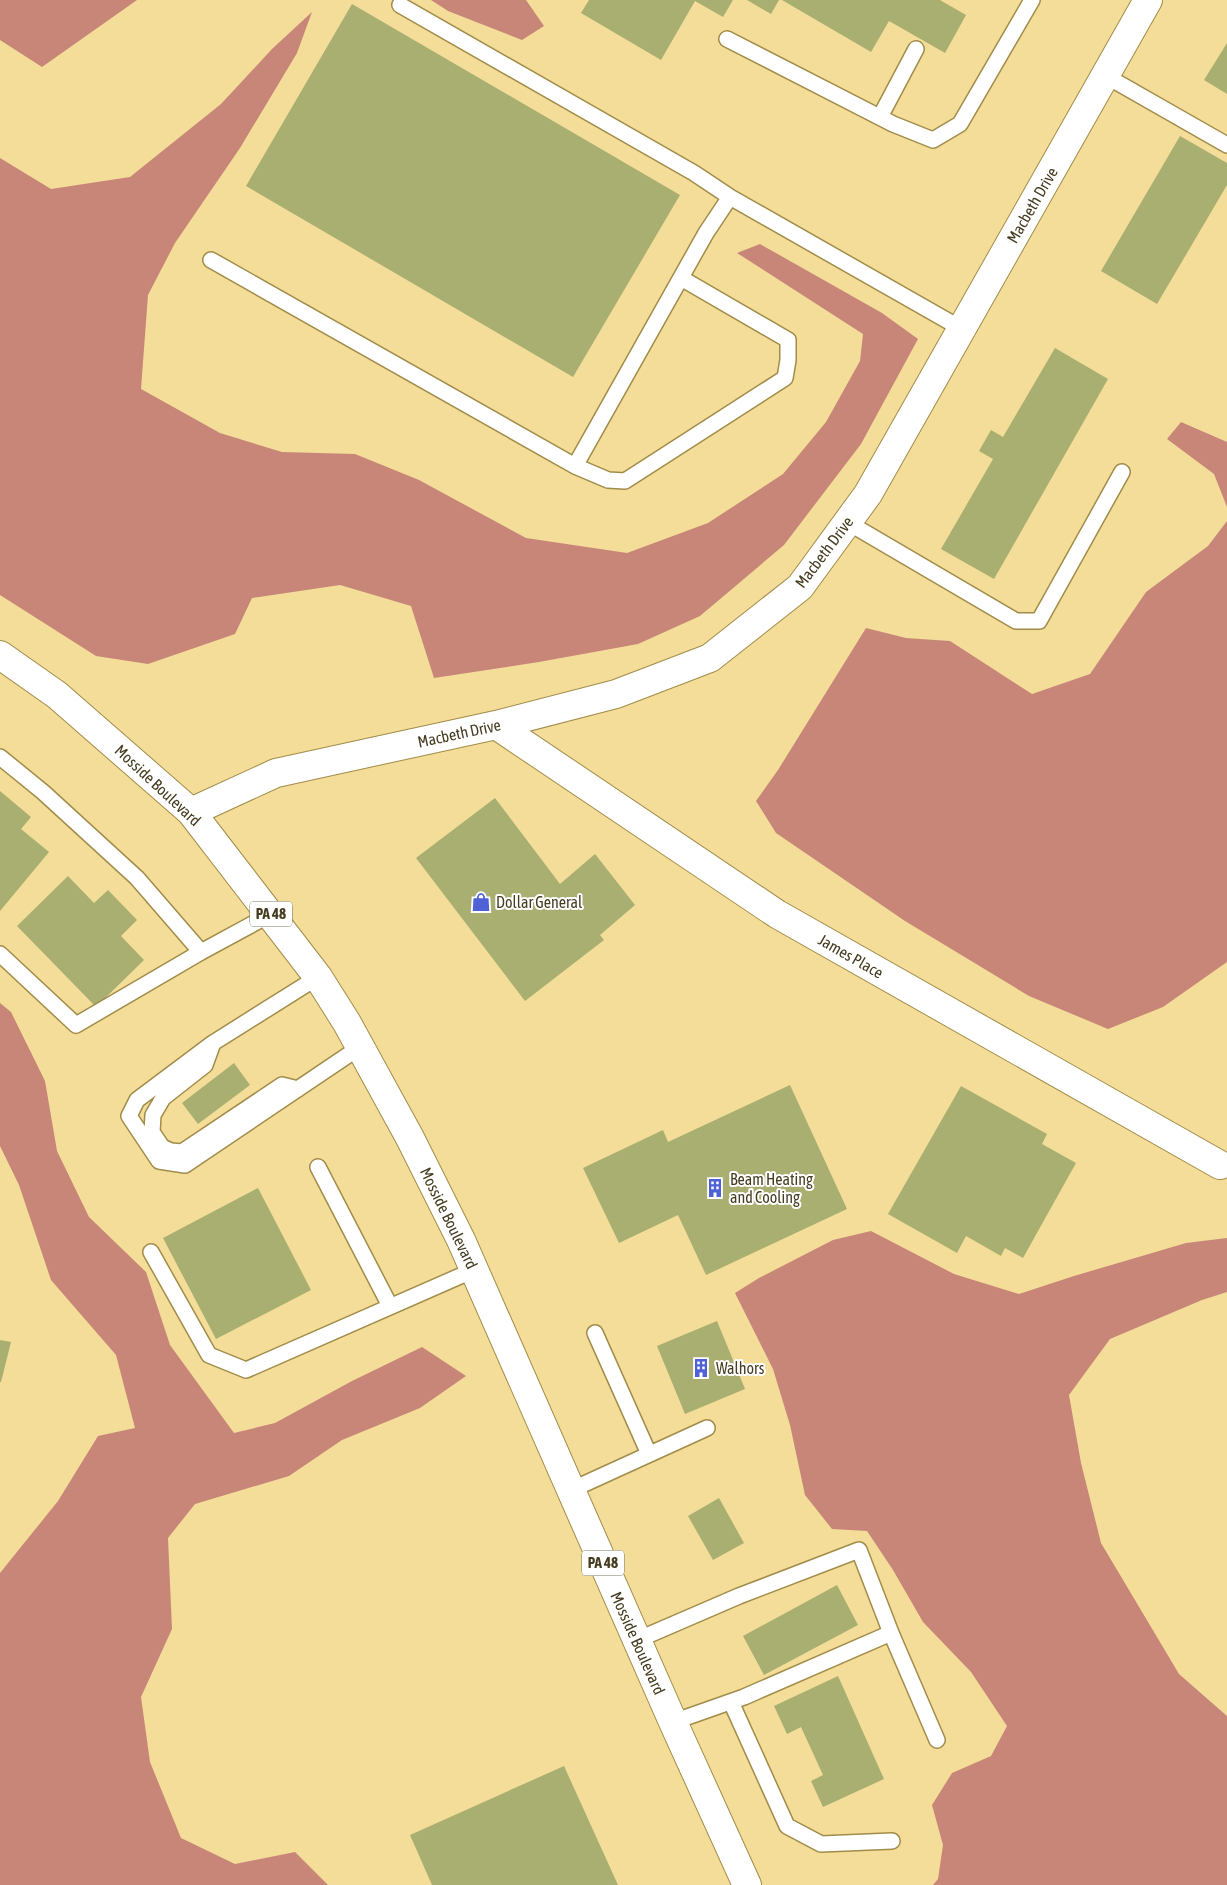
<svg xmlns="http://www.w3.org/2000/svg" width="1227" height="1885" viewBox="0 0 1227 1885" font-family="'Asap Condensed',sans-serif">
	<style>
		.forest { fill: #c88679 }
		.building { fill: #a9af70 }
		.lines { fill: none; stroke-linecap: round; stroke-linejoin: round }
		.lane-casing { stroke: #a18c49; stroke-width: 18 }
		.street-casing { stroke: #a18c49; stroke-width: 30 }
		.primary-casing { stroke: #a18c49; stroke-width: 30 }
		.lane { stroke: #fff; stroke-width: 15 }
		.street { stroke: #fff; stroke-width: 28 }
		.primary { stroke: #fff; stroke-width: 28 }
		.labels { text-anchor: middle; stroke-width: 4; stroke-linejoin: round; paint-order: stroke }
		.shield { fill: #fff; stroke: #7d7663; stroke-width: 1 }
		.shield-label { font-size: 15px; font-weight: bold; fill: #453c20 }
		.street-label { font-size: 16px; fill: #453c20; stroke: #fff }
		.poi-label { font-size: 16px; fill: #453c20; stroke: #fff; text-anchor: start }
	</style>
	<rect width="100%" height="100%" fill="#f3dd98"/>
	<path class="forest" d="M 0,0 L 137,0 L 42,67 L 0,40 Z
		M 431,0 L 526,0 L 544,26 L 522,40 L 448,11 Z
		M 312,12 L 297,53 L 240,148 L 175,243 L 148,295 L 141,389 L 220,433 L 282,452 L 355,454 L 419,480 L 526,538 L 627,553 L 708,523 L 783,474 L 826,422 L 860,361 L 863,334 L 737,253 L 760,244 L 882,313 L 918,339 L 861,444 L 784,545 L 700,616 L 638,644 L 539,662 L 434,678 L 411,606 L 340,585 L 252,598 L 235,634 L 148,664 L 96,656 L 0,595 L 0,158 L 51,189 L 130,177 L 221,104 L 272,49 Z
		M 1181,422 L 1227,442 L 1227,507 L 1214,474 L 1167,439 Z
		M 1227,521 L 1227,962 L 1163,1007 L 1108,1029 L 1029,996 L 905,921 L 776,833 L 756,801 L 778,770 L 866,628 L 906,638 L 950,641 L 1032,694 L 1090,674 L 1146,592 L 1208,546 Z
		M 0,1003 L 11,1012 L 45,1081 L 57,1151 L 89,1217 L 146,1272 L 170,1345 L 234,1433 L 275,1423 L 352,1381 L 422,1347 L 466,1376 L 420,1408 L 342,1440 L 289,1476 L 195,1504 L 168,1538 L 172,1629 L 141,1697 L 150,1762 L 181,1838 L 235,1864 L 295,1852 L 328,1885 L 0,1885 L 0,1573 L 58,1501 L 98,1436 L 135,1428 L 116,1355 L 51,1280 L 19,1185 L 0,1146 Z
		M 871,1231 L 954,1274 L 1019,1294 L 1074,1276 L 1186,1243 L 1227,1238 L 1227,1292 L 1202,1300 L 1110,1339 L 1069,1395 L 1081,1463 L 1101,1543 L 1179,1674 L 1227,1716 L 1227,1885 L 933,1885 L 938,1879 L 943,1845 L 932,1805 L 952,1773 L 991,1756 L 1007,1726 L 971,1672 L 923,1622 L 893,1570 L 867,1531 L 832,1529 L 805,1495 L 790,1425 L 773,1369 L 735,1293 L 759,1278 L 833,1240 Z"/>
	<path class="building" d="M 589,0 L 733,0 L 723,17 L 695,1 L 661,60 L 581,13 Z
		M 747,0 L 779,0 L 771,14 Z
		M 782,0 L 940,0 L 966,15 L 945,53 L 889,21 L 871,52 Z
		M 352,4 L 680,195 L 573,377 L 246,186 Z
		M 1227,43 L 1227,94 L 1204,80 Z
		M 1180,136 L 1227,163 L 1227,185 L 1157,304 L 1101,271 Z
		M 1055,348 L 1108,379 L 994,579 L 941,549 L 993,459 L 979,451 L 991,430 L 1003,437 Z
		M 0,791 L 31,817 L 21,829 L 49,852 L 0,911 Z
		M 495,798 L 560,884 L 595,854 L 635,905 L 600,935 L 604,940 L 525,1001 L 416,858 Z
		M 68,876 L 94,903 L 108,890 L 137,920 L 121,936 L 144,960 L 96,1007 L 17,926 Z
		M 234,1063 L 250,1085 L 198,1124 L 182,1103 Z
		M 790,1085 L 847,1209 L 706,1275 L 678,1215 L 619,1243 L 583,1168 L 663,1130 L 668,1142 Z
		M 961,1086 L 1047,1134 L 1042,1144 L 1076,1163 L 1023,1258 L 1005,1248 L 1001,1256 L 966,1236 L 957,1253 L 888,1214 Z
		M 258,1188 L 311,1290 L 216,1339 L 163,1238 Z
		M 717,1321 L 745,1389 L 685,1414 L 657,1346 Z
		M 0,1340 L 11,1342 L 1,1382 L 0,1382 Z
		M 719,1498 L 744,1543 L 713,1560 L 688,1516 Z
		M 837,1585 L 858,1625 L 764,1675 L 743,1636 Z
		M 838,1676 L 884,1779 L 823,1807 L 811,1781 L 823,1775 L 801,1727 L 787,1734 L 774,1706 Z
		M 564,1766 L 618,1885 L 432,1885 L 410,1835 Z"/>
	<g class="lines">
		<g class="lane-casing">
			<path id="lane" d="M 400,5 L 694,173 L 730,197
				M 727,39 L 893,124 L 933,140 L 960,124 L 1032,0
				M 1106,76 L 1227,145
				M 880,117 L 916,49
				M 211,260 L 575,466 L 706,233 L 730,197 L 962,329
				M 575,466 L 608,480 L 625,481 L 785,378 L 788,360 L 788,340 L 681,278
				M 847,522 L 1016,621 L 1039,621 L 1122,472
				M 0,757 L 43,792 L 137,878 L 201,952
				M 0,954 L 76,1025 L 201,952 L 271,914
				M 318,977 L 213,1043 L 137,1100 L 129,1116 L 159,1161 L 185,1165 L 360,1047
				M 213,1043 L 205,1065 L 163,1098 L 153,1115 L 152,1132 L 162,1147 L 171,1151 L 182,1152 L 282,1085 L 298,1089
				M 318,1167 L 390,1306
				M 151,1252 L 209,1355 L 246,1370 L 474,1270
				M 595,1333 L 649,1454
				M 571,1490 L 707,1428
				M 891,1633 L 937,1740
				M 637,1640 L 739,1596 L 859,1550 L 891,1633 L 744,1697 L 673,1722
				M 731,1702 L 787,1826 L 821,1844 L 892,1841"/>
		</g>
		<g class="street-casing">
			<path id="street" d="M 496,725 L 777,914 L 1220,1165
				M 191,812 L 276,773 L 496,725 L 616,694 L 710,658 L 800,587 L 868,494 L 1148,0"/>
		</g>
		<g class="primary-casing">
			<path id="primary" d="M 0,655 L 57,695 L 191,812 L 318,977 L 347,1023 L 410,1138 L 461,1240 L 673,1722 L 747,1885"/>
		</g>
		<use href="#lane" class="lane"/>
		<use href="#street" class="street"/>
		<use href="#primary" class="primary"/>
	</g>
	<defs>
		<g id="shop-bare" transform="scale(1.5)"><path d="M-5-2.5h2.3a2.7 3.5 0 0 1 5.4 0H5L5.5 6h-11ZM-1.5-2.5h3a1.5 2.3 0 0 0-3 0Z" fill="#4e61d6" stroke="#fff" stroke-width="2.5" paint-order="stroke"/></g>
		<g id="building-bare" transform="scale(1.5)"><path d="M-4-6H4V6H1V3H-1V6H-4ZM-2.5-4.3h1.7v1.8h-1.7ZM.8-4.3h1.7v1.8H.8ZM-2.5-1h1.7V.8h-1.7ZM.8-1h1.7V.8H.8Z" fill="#4e61d6" stroke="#fff" stroke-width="2.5" paint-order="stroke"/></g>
	</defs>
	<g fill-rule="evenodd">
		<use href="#shop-bare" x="481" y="902"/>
		<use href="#building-bare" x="715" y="1188"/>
		<use href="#building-bare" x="701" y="1368"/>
	</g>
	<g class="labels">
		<g class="shield">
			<rect x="250" y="901.5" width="42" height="25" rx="4"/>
			<rect x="582" y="1550.5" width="42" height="25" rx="4"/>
		</g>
		<g class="shield-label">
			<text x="271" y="919">PA 48</text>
			<text x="603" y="1568">PA 48</text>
		</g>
		<g class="street-label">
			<text transform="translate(1032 205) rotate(-60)" y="6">Macbeth Drive</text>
			<text transform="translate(824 552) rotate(-53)" y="6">Macbeth Drive</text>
			<text transform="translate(459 733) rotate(-12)" y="6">Macbeth Drive</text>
			<text transform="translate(158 785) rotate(43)" y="6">Mosside Boulevard</text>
			<text transform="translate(851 956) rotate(30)" y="6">James Place</text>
			<text transform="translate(449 1218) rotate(64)" y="6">Mosside Boulevard</text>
			<text transform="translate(638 1643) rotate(66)" y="6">Mosside Boulevard</text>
		</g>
		<g class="poi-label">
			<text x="496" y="908">Dollar General</text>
			<text x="730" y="1185">Beam Heating<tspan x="730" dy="18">and Cooling</tspan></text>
			<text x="716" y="1374">Walhors</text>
		</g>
	</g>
</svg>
